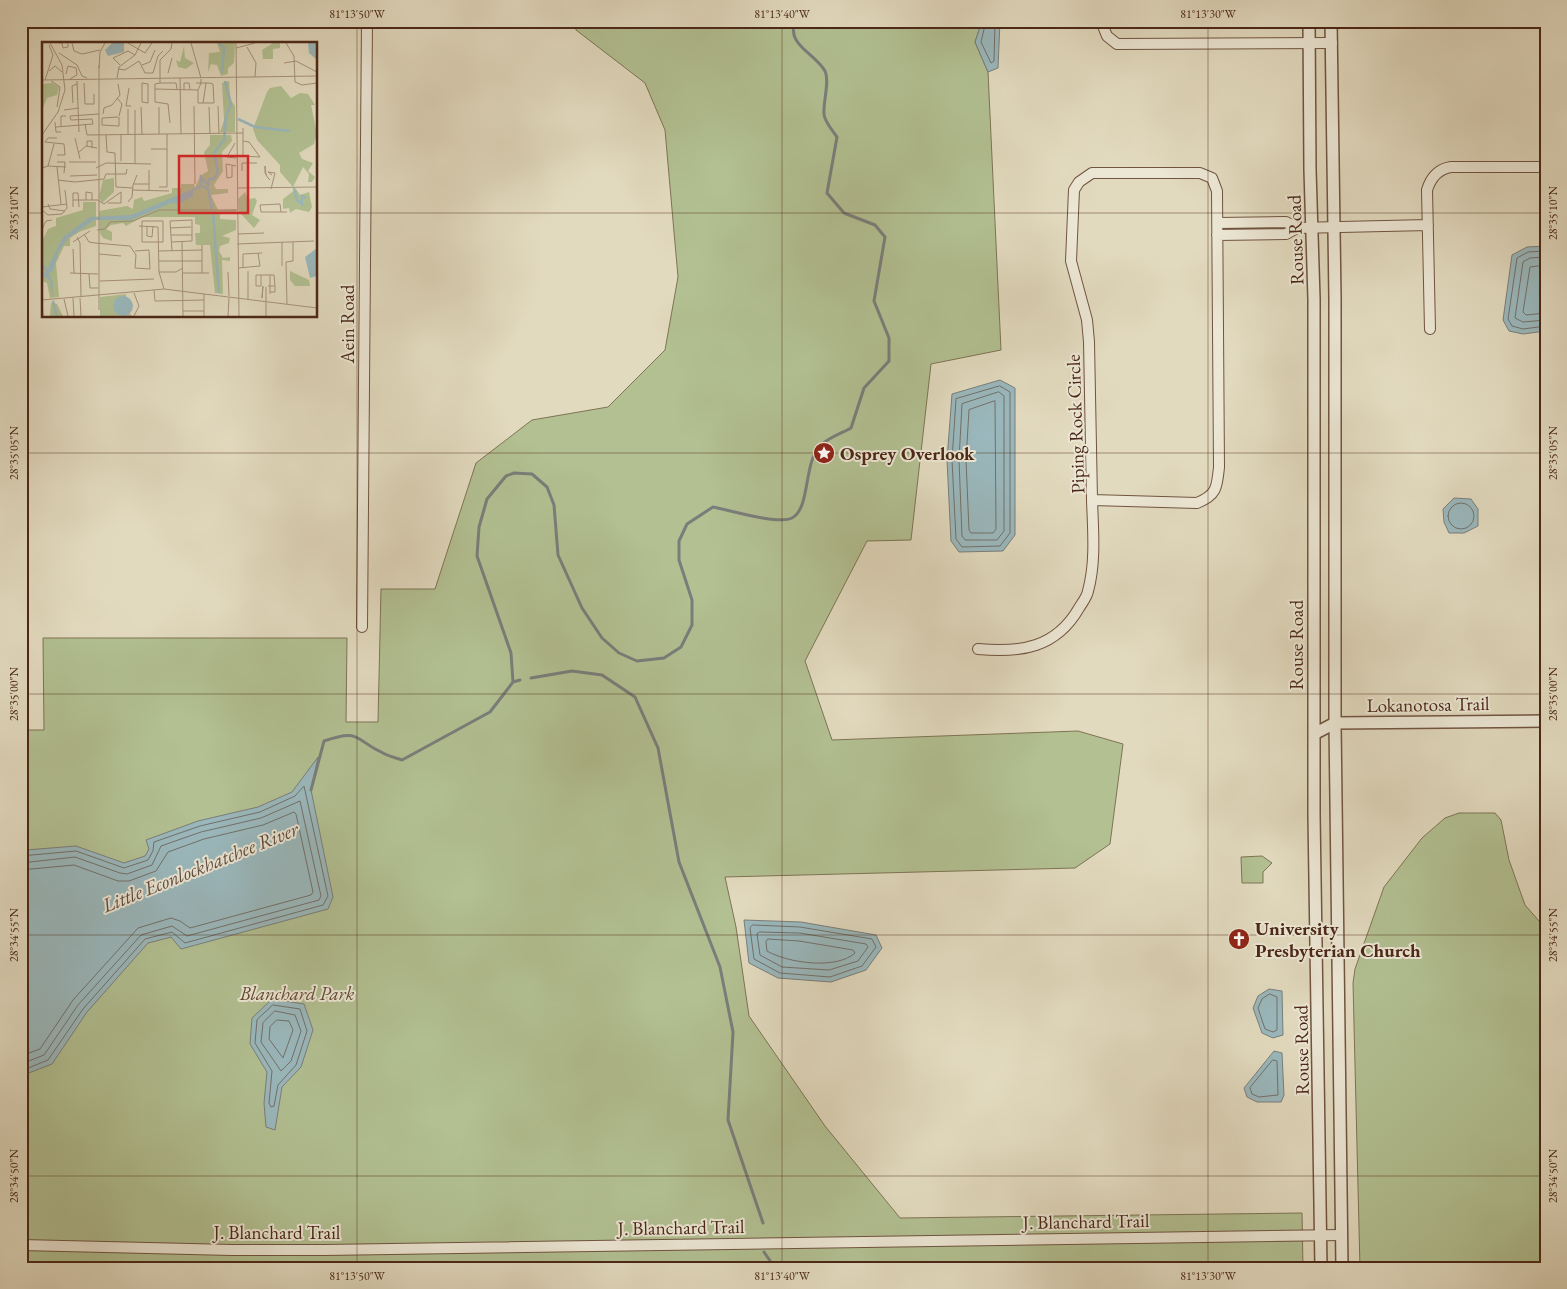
<svg xmlns="http://www.w3.org/2000/svg" width="1567" height="1289" viewBox="0 0 1567 1289" font-family="'EB Garamond',serif">
	<style>
		.green { fill: #b2c092; stroke: #7e7454 }
		.water { fill: #9ab8bd; stroke: #7a7e7b }
		.lines { fill: none; stroke-linecap: round; stroke-linejoin: round }
		.shore { stroke: #72706a; stroke-width: 1 }
		.stream { stroke: #7a7e7b; stroke-width: 3 }
		.minor-casing { stroke: #715441; stroke-width: 12 }
		.tertiary-casing { stroke: #715441; stroke-width: 14 }
		.minor { stroke: #ece7d5; stroke-width: 10 }
		.tertiary { stroke: #ece7d5; stroke-width: 11 }
		.ticks { fill: none; stroke: #4b2717; stroke-width: 1; stroke-opacity: 0.45 }
		.labels { text-anchor: middle; stroke-width: 4; stroke-linejoin: round; paint-order: stroke }
		.street-label { font-size: 19px; fill: #4b2717; stroke: #ece7d5 }
		.poi-label { font-size: 19px; font-weight: bold; fill: #4b2717; stroke: #ece7d5; text-anchor: start }
		.park-label { font-size: 19px; font-style: italic; fill: #604630; stroke: #ece7d5 }
		.water-label { font-size: 20px; font-style: italic; fill: #5f4b40; stroke: #ece7d5 }
		.inset-river { fill: none; stroke: #9ab8bd; stroke-width: 2.5 }
		.inset-road { fill: none; stroke: #a6927c; stroke-width: 1 }
		.view { fill: #d62828; fill-opacity: 0.15; stroke: #d62828; stroke-width: 2.5 }
		.inset-edge { fill: none; stroke: #4b2717; stroke-width: 2.5 }
		.neatline { fill: none; stroke: #4b2717; stroke-width: 2 }
		.ticks-label { font-size: 12px; text-anchor: middle; fill: #4b2717 }
	</style>
	<rect width="100%" height="100%" fill="#e2dabf"/>
	<filter id="stains"><feTurbulence type="fractalNoise" baseFrequency=".004" numOctaves="4"/><feColorMatrix values="0 0 0 0 .2 0 0 0 0 .09 0 0 0 0 .02 0 0 0 .5 -.17"/></filter>
	<radialGradient id="worn" r=".72"><stop offset=".6" stop-color="#630" stop-opacity="0"/><stop offset="1" stop-color="#630" stop-opacity=".3"/></radialGradient>
	<path class="green" d="M 575,21 L 982,21 L 975,42 L 988,72 L 1001,350 L 931,364 L 911,540 L 867,541 L 805,661 L 832,740 L 1078,731 L 1123,744 L 1110,844 L 1075,868 L 725,877 L 736,927 L 749,1016 L 825,1126 L 900,1218 L 1302,1213 L 1303,1268 L 21,1268 L 21,730 L 44,730 L 43,638 L 347,638 L 346,722 L 378,722 L 381,589 L 435,589 L 476,463 L 532,420 L 608,407 L 665,350 L 678,277 L 665,130 L 645,83 L 576,30 Z
		M 1459,813 L 1495,813 L 1501,820 L 1509,860 L 1525,905 L 1546,929 L 1546,1268 L 1360,1268 L 1353,983 L 1355,969 L 1384,887 L 1422,838 L 1445,818 Z
		M 1262,856 L 1272,863 L 1263,872 L 1263,883 L 1242,883 L 1241,857 Z"/>
	<path class="water" d="M 982,21 L 1000,21 L 998,68 L 988,72 L 975,42 Z
		M 1546,246 L 1546,331 L 1523,334 L 1509,331 L 1503,320 L 1512,255 L 1527,247 Z
		M 1000,380 L 1015,388 L 1015,535 L 1003,551 L 959,552 L 951,541 L 947,460 L 952,394 Z
		M 1454,498 L 1471,499 L 1478,509 L 1478,526 L 1464,533 L 1449,533 L 1444,522 L 1443,509 Z
		M 318,757 L 311,790 L 333,897 L 328,909 L 181,949 L 171,937 L 148,943 L 87,1012 L 52,1064 L 21,1076 L 21,853 L 26,850 L 76,846 L 124,863 L 145,856 L 149,849 L 146,840 L 198,821 L 258,807 L 292,792 Z
		M 744,920 L 801,922 L 876,935 L 882,948 L 866,970 L 831,982 L 778,978 L 749,963 Z
		M 1269,989 L 1282,991 L 1283,1035 L 1273,1038 L 1262,1033 L 1253,1008 L 1258,996 Z
		M 272,999 L 304,1004 L 313,1030 L 301,1067 L 282,1087 L 275,1130 L 266,1127 L 264,1103 L 267,1072 L 250,1044 L 252,1018 Z
		M 1274,1051 L 1282,1053 L 1284,1095 L 1281,1102 L 1257,1102 L 1247,1097 L 1244,1088 Z"/>
	<g class="lines">
		<path class="shore" d="M 986,21 L 981,42 L 991,63 L 994,61 L 995,21
			M 1546,251 L 1528,252 L 1517,258 L 1508,319 L 1512,326 L 1523,329 L 1546,326
			M 1546,257 L 1530,258 L 1523,262 L 1515,318 L 1523,322 L 1546,320
			M 1546,265 L 1530,267 L 1523,312 L 1526,315 L 1546,313
			M 1000,386 L 1010,392 L 1010,533 L 1000,546 L 962,547 L 956,539 L 952,460 L 956,399 Z
			M 999,392 L 1004,396 L 1004,531 L 997,540 L 965,540 L 962,536 L 959,460 L 962,404 Z
			M 995,401 L 996,529 L 993,533 L 971,533 L 969,530 L 966,460 L 969,410 Z
			M1448 516a13 13 0 1 1 26 0a13 13 0 1 1-26 0Z
			M 21,856 L 76,851 L 124,868 L 148,860 L 153,851 L 154,842 L 200,826 L 260,812 L 295,796 L 304,786 L 328,896 L 323,905 L 185,943 L 172,932 L 145,939 L 83,1009 L 48,1060 L 21,1071
			M 21,863 L 75,857 L 120,873 L 127,874 L 152,865 L 161,846 L 201,832 L 261,818 L 300,801 L 321,896 L 319,900 L 187,936 L 172,926 L 141,935 L 78,1005 L 44,1055 L 21,1064
			M 21,870 L 74,865 L 118,881 L 129,881 L 156,871 L 168,852 L 204,839 L 263,825 L 294,812 L 296,814 L 313,892 L 311,895 L 190,928 L 180,921 L 171,918 L 138,928 L 73,1000 L 40,1049 L 21,1056
			M 753,925 L 800,927 L 872,939 L 876,947 L 862,966 L 830,977 L 780,973 L 754,959 L 750,928 Z
			M 760,932 L 800,933 L 866,944 L 868,947 L 858,961 L 829,970 L 782,967 L 760,955 L 757,934 Z
			M 768,939 L 799,941 L 853,950 L 855,953 C 836,970 788,963 767,951 L 766,942 Z
			M 1270,994 L 1277,997 L 1277,1030 L 1273,1032 L 1265,1029 L 1258,1008 L 1262,999 Z
			M 273,1005 L 300,1009 L 307,1031 L 296,1065 L 278,1085 L 274,1106 L 271,1107 L 269,1103 L 272,1071 L 255,1043 L 257,1020 Z
			M 275,1011 L 295,1015 L 301,1031 L 291,1061 L 281,1071 L 261,1042 L 263,1023 Z
			M 277,1020 L 289,1021 L 293,1030 L 283,1058 L 269,1039 L 270,1027 Z
			M 1273,1060 L 1277,1061 L 1278,1095 L 1259,1097 L 1252,1094 L 1250,1088 Z"/>
		<path class="stream" d="M 531,678 L 572,671 L 602,675 L 635,697 L 658,748 L 679,862 L 720,967 L 733,1032 L 728,1120 L 763,1223
			M 513,682 L 520,680
			M 311,790 L 324,741 C 361,728 354,740 383,753 C 388,756 396,758 402,760 L 490,712 L 513,682 L 511,653 L 477,556 L 479,527 L 487,499 L 506,476 L 514,473 L 532,474 L 547,487 L 554,505 L 558,555 L 582,608 L 602,638 L 619,653 L 637,661 L 664,658 L 681,647 L 692,625 L 692,600 L 679,560 L 679,541 L 687,524 L 713,507 C 729,510 778,525 792,518 C 811,508 803,461 821,445 C 828,438 842,433 851,428 L 864,388 L 889,361 L 889,338 L 874,301 L 885,237 L 875,225 L 844,213 L 827,193 L 837,137 C 833,131 824,121 824,114 C 823,101 830,82 825,71 C 815,53 786,45 795,21
			M 764,1252 L 775,1268"/>
		<g class="minor-casing">
			<path id="minor" d="M 1101,21 L 1107,36 L 1117,44 L 1332,43
				M 1488,21 L 1546,22
				M 1092,173 L 1200,173 L 1212,178 L 1217,191 L 1219,467 C 1217,487 1217,495 1197,503 L 1092,500 L 1089,342 L 1087,320 L 1071,261 L 1074,190 L 1079,182 Z
				M 1218,223 L 1286,222 L 1297,228 L 1428,225
				M 1217,235 L 1286,234 L 1297,228
				M 1430,329 L 1427,190 C 1431,177 1438,169 1451,167 L 1546,167
				M 362,627 L 367,21
				M 978,649 C 1021,653 1056,648 1079,608 C 1082,603 1087,597 1088,591 C 1096,562 1093,530 1092,500
				M 21,1245 L 232,1250 L 324,1250 L 1342,1235"/>
		</g>
		<g class="tertiary-casing">
			<path id="tertiary" d="M 1309,21 L 1310,170 L 1314,299 L 1314,815 L 1321,1268
				M 1331,21 L 1335,299 L 1335,723 L 1342,1268
				M 1314,734 L 1335,723 L 1546,721"/>
		</g>
		<use href="#minor" class="minor"/>
		<use href="#tertiary" class="tertiary"/>
	</g>
	<path class="ticks" d="M 357,21 L 357,1268M 782,21 L 782,1268M 1208,21 L 1208,1268M 21,213 L 44,213M 316,213 L 1546,213M 21,453 L 1546,453M 21,694 L 1546,694M 21,935 L 1546,935M 21,1176 L 1546,1176"/>
	<defs>
		<g id="sight-disc" transform="scale(1.125)"><circle r="9.5" fill="#8f2418" stroke="#ece7d5"/><path d="M0-6L1.8-2.2L6-1.7L2.9 1.2L3.7 5.4L0 3.3L-3.7 5.4L-2.9 1.2L-6-1.7L-1.8-2.2Z" fill="#fff"/></g>
		<g id="church-disc" transform="scale(1.125)"><circle r="9.5" fill="#8f2418" stroke="#ece7d5"/><path d="M-1.2-6h2.4v3.5h3.3v2.4h-3.3V6h-2.4V-.1h-3.3v-2.4h3.3Z" fill="#fff"/></g>
	</defs>
	<g fill-rule="evenodd">
		<use href="#sight-disc" x="824" y="453"/>
		<use href="#church-disc" x="1239" y="939"/>
	</g>
	<g class="labels">
		<g class="street-label">
			<text transform="translate(1295 240) rotate(-92)" y="7">Rouse Road</text>
			<text transform="translate(347 324) rotate(-90)" y="7">Aein Road</text>
			<text transform="translate(1075 424) rotate(-92)" y="7">Piping Rock Circle</text>
			<text transform="translate(1296 645) rotate(-90)" y="7">Rouse Road</text>
			<text transform="translate(1428 704) rotate(-1)" y="7">Lokanotosa Trail</text>
			<text transform="translate(1301 1050) rotate(-91)" y="7">Rouse Road</text>
			<text transform="translate(1086 1221) rotate(-1)" y="7">J. Blanchard Trail</text>
			<text transform="translate(681 1227) rotate(-1)" y="7">J. Blanchard Trail</text>
			<text x="277" y="1239">J. Blanchard Trail</text>
		</g>
		<g class="poi-label">
			<text x="840" y="460">Osprey Overlook</text>
			<text x="1255" y="935">University<tspan x="1255" dy="22">Presbyterian Church</tspan></text>
		</g>
		<g class="park-label">
			<text x="297" y="1000">Blanchard Park</text>
		</g>
		<g class="water-label">
			<text transform="translate(200 867) rotate(-22)" y="7">Little Econlockhatchee River</text>
		</g>
	</g>
	<g transform="translate(42 42)">
		<rect width="275" height="275" fill="#e2dabf"/>
		<path d="M 175,1 L 193,1 L 192,21 L 186,26 L 186,32 L 179,34 L 175,23 L 169,22 L 166,30 L 167,11 L 178,10 ZM 231,1 L 238,1 L 238,6 L 231,7 L 231,17 L 221,17 L 220,8 ZM 142,4 L 143,16 L 152,21 L 144,27 L 136,25 L 134,18 L 138,20 ZM 187,39 L 188,57 L 193,64 L 193,90 L 178,90 L 182,78 L 180,41 ZM 10,41 L 17,45 L 15,53 L 5,56 L 0,68 L 0,42 ZM 239,44 L 249,56 L 258,51 L 266,52 L 273,63 L 269,63 L 275,92 L 272,102 L 257,111 L 260,117 L 271,121 L 266,129 L 273,135 L 270,140 L 266,140 L 267,132 L 261,125 L 251,145 L 238,130 L 238,123 L 215,98 L 211,87 L 225,50 L 228,46 ZM 168,93 L 189,93 L 190,99 L 180,110 L 181,129 L 172,143 L 174,147 L 186,147 L 186,151 L 169,153 L 176,168 L 194,167 L 194,171 L 178,172 L 178,177 L 194,178 L 194,188 L 180,194 L 188,196 L 187,201 L 178,204 L 177,209 L 181,216 L 188,215 L 188,219 L 180,218 L 181,252 L 173,251 L 168,203 L 154,203 L 153,191 L 158,191 L 158,183 L 153,182 L 153,175 L 100,175 L 84,184 L 81,181 L 69,183 L 64,187 L 70,190 L 70,199 L 61,196 L 58,191 L 57,169 L 85,164 L 91,167 L 92,158 L 100,155 L 102,159 L 130,151 L 130,146 L 139,146 L 139,142 L 152,142 L 153,146 L 158,134 L 166,129 L 162,110 L 168,103 ZM 72,136 L 72,150 L 60,161 L 57,155 L 61,138 ZM 254,147 L 258,153 L 267,150 L 270,165 L 267,170 L 254,167 L 248,171 L 247,166 L 241,167 L 241,157 ZM 203,150 L 206,157 L 213,156 L 215,159 L 210,173 L 218,178 L 212,186 L 197,170 L 196,157 ZM 41,160 L 54,160 L 54,184 L 37,190 L 28,196 L 28,204 L 22,204 L 14,221 L 17,255 L 8,256 L 5,241 L 0,239 L 0,199 L 6,187 L 14,184 L 14,176 L 41,168 ZM 248,229 L 267,238 L 268,244 L 253,244 L 248,238 ZM 84,252 L 84,267 L 90,274 L 58,274 L 58,255 ZM 9,261 L 15,262 L 21,274 L 8,274 Z" fill="#b2c092"/>
		<path d="M 70,1 L 82,1 L 82,10 L 66,14 L 63,8 ZM 266,1 L 275,1 L 275,18 L 267,11 ZM 151,147 L 151,154 L 137,162 L 129,161 L 89,178 L 52,178 L 25,197 L 16,211 L 11,229 L 7,231 L 11,242 L 10,255 L 8,238 L 0,234 L 4,228 L 1,226 L 0,219 L 5,227 L 21,195 L 48,175 L 89,173 ZM 275,206 L 275,234 L 268,236 L 263,215 ZM71 264a10 10 0 1 1 20 0a10 10 0 1 1-20 0Z" fill="#9ab8bd"/>
		<path class="inset-river" d="M 177,1 L 182,6 L 180,31M 196,77 L 213,85 L 248,89M 160,144 L 166,147 L 170,167M 252,146 L 255,158 L 260,162 L 260,154 L 264,156M 151,148 L 159,144 L 159,135 L 166,143 L 167,137 L 172,137 L 176,130 L 172,111 L 182,98 L 184,74 L 189,62 L 183,39M 171,170 L 177,251M 11,259 L 15,274"/>
		<path class="inset-road" d="M 17,1 L 20,1 L 21,6 L 26,5 L 26,1M 30,1 L 32,9 L 40,12 L 58,8M 86,1 L 103,11 L 110,1M 149,1 L 159,36M 194,1 L 197,274M 244,1 L 252,14 L 253,40M 205,5 L 214,21 L 213,35M 194,6 L 213,1M 17,11 L 35,23 L 40,34 L 45,36M 242,21 L 254,19 L 275,30M 78,23 L 71,16 L 86,9 L 93,13M 100,23 L 108,20 L 113,8M 57,26 L 58,10 L 63,1M 76,27 L 83,28 L 97,19 L 103,31 L 111,31 L 116,14 L 121,9M 7,29 L 13,24 L 20,30M 126,31 L 130,16M 24,32 L 26,24 L 34,26 L 35,33 L 28,37M 75,36 L 77,25 L 93,13 L 99,1M 138,36 L 139,92M 0,38 L 275,34M 3,38 L 11,13 L 7,3M 9,39 L 18,45 L 15,65M 35,39 L 37,90M 253,40 L 260,43 L 275,41M 42,41 L 43,62 L 52,62 L 52,52M 100,41 L 106,42 L 106,61 L 100,60 ZM 118,41 L 113,42 L 113,60 L 126,62 L 128,81M 118,41 L 118,18 L 129,7 L 130,1M 118,41 L 134,41 L 135,47M 154,41 L 167,41 L 171,42 L 172,61 L 156,61 L 156,48 L 159,41 L 159,37M 87,46 L 84,64 L 89,64M 113,47 L 156,48M 142,47 L 142,41 L 147,41 L 148,47M 75,56 L 80,62 L 77,74M 31,61 L 30,44 L 35,42M 161,61 L 164,41M 152,64 L 153,142M 176,64 L 177,92M 99,65 L 100,93M 167,65 L 168,92M 86,67 L 86,93M 22,68 L 37,66M 93,68 L 93,122M 61,72 L 62,66 L 70,63 L 78,53 L 76,42M 76,75 L 60,76 L 60,83 L 77,84 L 77,75M 13,80 L 14,90 L 19,90M 43,82 L 45,93 L 201,91M 51,82 L 50,77 L 29,78 L 28,74 L 57,72M 14,85 L 51,82M 19,85 L 19,74 L 24,74M 201,86 L 201,114 L 218,115 L 207,100 L 201,99M 117,92 L 117,65M 0,93 L 16,70 L 23,48 L 20,23 L 8,1M 64,93 L 65,110 L 73,111 L 74,145 L 91,146M 79,93 L 79,119M 15,96 L 6,96 L 3,100 L 22,102 L 23,113 L 15,113M 33,96 L 38,117M 193,101 L 185,115 L 194,116M 45,104 L 45,99 L 50,99 L 50,106M 109,107 L 125,107M 36,111 L 44,104 L 55,106M 15,120 L 23,120 L 22,131M 27,120 L 54,120M 6,124 L 24,125M 190,124 L 190,135 L 185,136 L 184,122 L 194,124M 15,125 L 19,162M 0,126 L 6,124 L 12,102M 54,126 L 64,121 L 109,122M 107,128 L 107,148M 200,129 L 200,121 L 215,121M 224,133 L 223,124 L 223,131 L 226,136 L 228,138M 28,134 L 55,133M 16,138 L 33,140 L 62,137 L 64,132 L 84,132 L 85,127M 91,142 L 107,142M 117,145 L 125,145 L 125,92M 195,146 L 275,145M 229,147 L 233,131 L 226,130 L 230,133M 91,148 L 127,149M 31,158 L 56,158 L 62,162 L 79,150 L 79,161 L 66,161M 44,158 L 44,150 L 50,151 L 50,158M 86,160 L 90,155 L 91,143 L 95,133M 6,162 L 8,167 L 23,169M 0,165 L 25,162M 31,165 L 31,151 L 36,151 L 37,165M 0,168 L 6,173 L 20,172 L 25,166 L 23,148M 239,170 L 238,162 L 218,163 L 219,170 L 245,170M 100,179 L 121,179 L 121,200 L 100,200 ZM 97,184 L 116,185 L 117,230 L 122,247M 105,184 L 105,194 L 110,195 L 111,184M 128,186 L 149,185M 0,187 L 4,179 L 10,178M 55,188 L 63,187 L 68,180 L 91,179 L 117,168 L 195,168M 42,192 L 47,200 L 53,201M 196,192 L 222,191M 129,193 L 150,193M 35,195 L 38,201 L 39,254M 31,200 L 48,189M 130,200 L 150,199 L 150,178 L 128,179 L 130,209M 140,200 L 141,274M 53,201 L 88,204 L 94,213 L 93,226 L 108,227 L 107,208 L 93,209M 195,202 L 272,199M 31,207 L 32,231M 117,209 L 160,208M 57,212 L 79,214M 117,219 L 160,219M 240,224 L 240,200M 196,226 L 218,224 L 216,211M 201,226 L 201,212 L 220,211M 206,229 L 206,257M 117,230 L 134,230 L 141,226M 186,230 L 187,254M 28,231 L 56,232M 141,231 L 167,231M 160,231 L 160,203M 47,232 L 48,246 L 56,246M 219,233 L 214,233 L 214,244 L 219,244 L 219,233 L 228,233 L 228,252M 228,233 L 232,233 L 233,244M 58,239 L 112,237M 221,244 L 220,256 L 221,244M 226,244 L 233,244 L 233,250 L 228,250M 224,245 L 224,274M 112,248 L 113,259 L 162,258M 92,251 L 97,264 L 92,274M 162,252 L 162,274M 31,256 L 32,274M 38,256 L 39,274M 22,257 L 26,274M 0,258 L 122,247 L 275,266M 0,259 L 1,274M 245,262 L 244,220 L 251,219 L 251,200M 57,268 L 57,23M 141,269 L 162,269M 186,274 L 187,256"/>
		<path class="view" d="M 137,114 L 206,114 L 206,171 L 137,171 Z"/>
		<rect width="275" height="275" class="inset-edge"/>
	</g>
	<rect width="1567" height="1289" fill="none" stroke="#e2dabf" stroke-width="55"/>
	<rect x="28" y="28" width="1512" height="1234" class="neatline"/>
	<g class="ticks-label">
		<text x="357" y="18">81°13'50"W</text>
		<text x="782" y="18">81°13'40"W</text>
		<text x="1208" y="18">81°13'30"W</text>
		<text transform="translate(14 213) rotate(-90)" y="4">28°35'10"N</text>
		<text transform="translate(1553 213) rotate(-90)" y="4">28°35'10"N</text>
		<text transform="translate(14 453) rotate(-90)" y="4">28°35'05"N</text>
		<text transform="translate(1553 453) rotate(-90)" y="4">28°35'05"N</text>
		<text transform="translate(14 694) rotate(-90)" y="4">28°35'00"N</text>
		<text transform="translate(1553 694) rotate(-90)" y="4">28°35'00"N</text>
		<text transform="translate(14 935) rotate(-90)" y="4">28°34'55"N</text>
		<text transform="translate(1553 935) rotate(-90)" y="4">28°34'55"N</text>
		<text transform="translate(14 1176) rotate(-90)" y="4">28°34'50"N</text>
		<text transform="translate(1553 1176) rotate(-90)" y="4">28°34'50"N</text>
		<text x="357" y="1280">81°13'50"W</text>
		<text x="782" y="1280">81°13'40"W</text>
		<text x="1208" y="1280">81°13'30"W</text>
	</g>
	<rect width="100%" height="100%" filter="url(#stains)"/>
	<rect width="100%" height="100%" fill="url(#worn)"/>
</svg>
